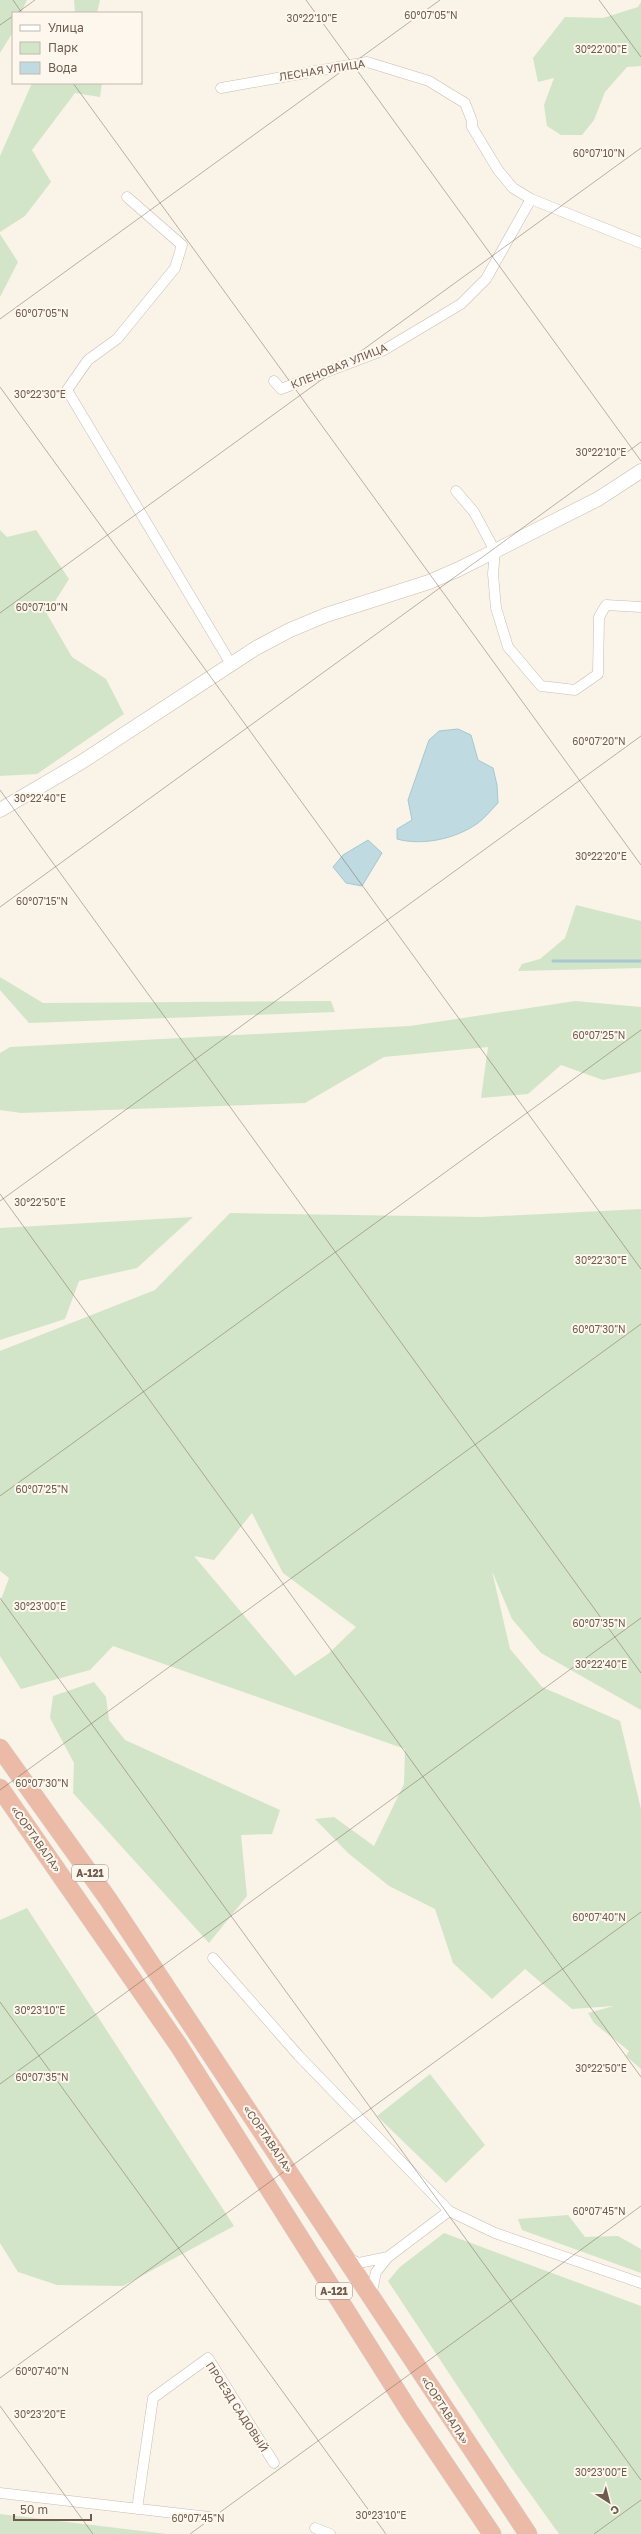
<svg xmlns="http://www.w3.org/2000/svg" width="641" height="2534" viewBox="0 0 641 2534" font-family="'Golos Text',sans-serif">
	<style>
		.green { fill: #d3e5c8; fill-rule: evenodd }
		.water { fill: #bfdae0; stroke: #a6c8d1 }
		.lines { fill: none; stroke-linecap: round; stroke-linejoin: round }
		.stream { stroke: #a6c8d1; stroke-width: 3 }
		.street-casing { stroke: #cabcaf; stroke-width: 11 }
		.secondary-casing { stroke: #ccbcad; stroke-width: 15 }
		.highway-casing { stroke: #d7d1ce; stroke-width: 19 }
		.street { stroke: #fff; stroke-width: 10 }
		.secondary { stroke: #fff; stroke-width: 14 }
		.highway { stroke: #ebbba7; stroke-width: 18 }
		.ticks { fill: none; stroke: #705c4f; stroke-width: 1; stroke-opacity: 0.45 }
		.labels { text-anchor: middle; stroke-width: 4; stroke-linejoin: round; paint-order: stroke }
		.shield { fill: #fdf7ed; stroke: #9a8a7e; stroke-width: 1 }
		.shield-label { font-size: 10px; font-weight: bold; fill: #705c4f }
		.street-label { font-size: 11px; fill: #705c4f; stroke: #fdf7ed }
		.ticks-label { font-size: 10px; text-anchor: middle; fill: #705c4f; stroke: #fdf7ed; stroke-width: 4; stroke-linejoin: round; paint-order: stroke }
	</style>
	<rect width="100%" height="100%" fill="#f9f3e8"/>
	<path class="green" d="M 0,0 L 27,0 L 21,13 L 13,13 L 13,32 L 0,53 Z
		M 74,0 L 100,0 L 97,13 L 75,13 Z
		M 641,2 L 641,66 L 627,67 L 605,92 L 594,120 L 582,135 L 561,135 L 547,126 L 544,105 L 554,78 L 538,82 L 533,58 L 565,17 L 603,18 L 638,7 Z
		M 32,83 L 102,83 L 100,97 L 75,93 L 32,150 L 51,182 L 25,216 L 0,232 L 0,156 Z
		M 0,234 L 18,262 L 0,297 Z
		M 0,530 L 7,537 L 36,530 L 69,579 L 47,614 L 72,657 L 106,679 L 124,714 L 37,774 L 0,776 Z
		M 576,905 L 641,921 L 641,968 L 518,971 L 522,964 L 540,959 L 565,938 Z
		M 0,977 L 43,1003 L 331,1001 L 335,1012 L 29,1023 L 0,990 Z
		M 575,1001 L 641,1007 L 641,1072 L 603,1080 L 561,1065 L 528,1094 L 481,1098 L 488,1047 L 384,1057 L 305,1103 L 21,1113 L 0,1110 L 0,1053 L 10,1047 L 410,1026 Z
		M 641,1209 L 641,1710 L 541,1653 L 512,1619 L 492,1571 L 510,1649 L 542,1687 L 620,1721 L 641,1809 L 641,2069 L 626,2056 L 629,2051 L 594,2023 L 588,2013 L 614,2006 L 572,2009 L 525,1969 L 492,1999 L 453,1963 L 435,1909 L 389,1886 L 348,1853 L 315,1819 L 334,1817 L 374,1846 L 404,1784 L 405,1749 L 113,1646 L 90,1670 L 21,1689 L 0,1656 L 0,1602 L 9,1578 L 0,1571 L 0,1351 L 155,1290 L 230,1213 L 481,1217 ZM 252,1513 L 283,1573 L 356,1627 L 328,1654 L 295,1676 L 194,1556 L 214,1560 Z
		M 193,1217 L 137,1268 L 79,1281 L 65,1319 L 0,1340 L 0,1228 Z
		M 94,1682 L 106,1697 L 109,1720 L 125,1740 L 280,1810 L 272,1834 L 241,1835 L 247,1896 L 209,1943 L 73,1793 L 74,1763 L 50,1718 L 53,1696 Z
		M 27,1908 L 234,2226 L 123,2286 L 57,2285 L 18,2272 L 0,2243 L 0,1920 Z
		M 430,2074 L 485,2145 L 446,2183 L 377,2116 Z
		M 568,2215 L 585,2237 L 618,2236 L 641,2249 L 641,2273 L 522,2230 L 518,2219 Z
		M 444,2233 L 641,2306 L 641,2534 L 559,2534 L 511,2467 L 388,2281 L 400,2267 Z
		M 0,2514 L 167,2534 L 0,2534 Z"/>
	<path class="water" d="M 458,729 L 471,735 L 478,760 L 493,768 L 497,785 L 498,803 C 492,809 485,818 478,823 C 456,839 422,846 397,839 L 397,829 L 412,820 L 408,800 L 429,740 L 439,731 Z
		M 368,840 L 382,853 L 362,886 L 346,883 L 333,867 L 343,855 Z"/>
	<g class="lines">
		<path class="stream" d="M 553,961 L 641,961"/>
		<g class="street-casing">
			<path id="street" d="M 221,88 L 367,62 L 429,81 L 450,94 L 465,103 L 472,121 L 472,127 L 498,170 L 513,188 L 531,199 L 641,243
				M 127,197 L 182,245 L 175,268 L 117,339 L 88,360 L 67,390 L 231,664
				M 274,381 L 281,389 L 384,350 L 461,304 L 486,279 L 531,199
				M 456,491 L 474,512 L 495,551 L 493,574 L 496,608 L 508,647 L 541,686 L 575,690 L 598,674 L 599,617 L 606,605 L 641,607
				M 213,1958 L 299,2056 L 449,2211 L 495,2233 L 641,2283
				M 348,2258 L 359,2263 L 388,2257
				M 371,2296 L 376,2272 L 388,2257 L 449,2211
				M 0,2493 L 209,2517
				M 137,2509 L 153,2398 L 208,2358 L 274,2463
				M 315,2528 L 330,2534"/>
		</g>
		<g class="secondary-casing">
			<path id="secondary" d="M 0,810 L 80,763 L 256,648 L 290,630 L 326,615 L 429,582 L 459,569 L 598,499 L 641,471"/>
		</g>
		<g class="highway-casing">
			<path id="highway" d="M 0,1748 L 108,1899 L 528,2534
				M 0,1788 L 179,2046 L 410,2412 L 492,2534"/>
		</g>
		<use href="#street" class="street"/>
		<use href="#secondary" class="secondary"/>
		<use href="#highway" class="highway"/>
	</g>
	<path class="ticks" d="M 13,0 L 22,13M 306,0 L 641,461M 599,0 L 641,57M 17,13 L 35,0M 0,25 L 13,16M 73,83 L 641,865M 0,319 L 440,0M 0,387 L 641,1269M 0,613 L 641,148M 0,790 L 641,1673M 0,907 L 641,442M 0,1194 L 641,2077M 0,1201 L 641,736M 0,1496 L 641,1030M 0,1598 L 641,2480M 0,1790 L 641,1324M 0,2002 L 386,2534M 0,2084 L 641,1618M 0,2378 L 641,1912M 0,2406 L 93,2534M 190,2534 L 641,2206M 594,2534 L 641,2500"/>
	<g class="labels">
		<g class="shield">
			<rect x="72" y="1865" width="36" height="16" rx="3"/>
			<rect x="316" y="2283" width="36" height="16" rx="3"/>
		</g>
		<g class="shield-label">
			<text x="90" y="1877">А-121</text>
			<text x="334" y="2295">А-121</text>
		</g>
		<g class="street-label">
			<text transform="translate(322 70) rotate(-9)" y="4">ЛЕСНАЯ УЛИЦА</text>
			<text transform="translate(339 366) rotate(-22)" y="4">КЛЕНОВАЯ УЛИЦА</text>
			<text transform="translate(36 1839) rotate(55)" y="4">«СОРТАВАЛА»</text>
			<text transform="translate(268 2139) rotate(56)" y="4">«СОРТАВАЛА»</text>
			<text transform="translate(237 2407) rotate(57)" y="4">ПРОЕЗД САДОВЫЙ</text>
			<text transform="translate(445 2410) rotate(57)" y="4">«СОРТАВАЛА»</text>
		</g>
	</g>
	<g class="ticks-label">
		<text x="431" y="19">60°07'05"N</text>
		<text x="312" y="22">30°22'10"E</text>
		<text x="601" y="53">30°22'00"E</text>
		<text x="599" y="157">60°07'10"N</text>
		<text x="42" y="317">60°07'05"N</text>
		<text x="40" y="398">30°22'30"E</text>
		<text x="601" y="456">30°22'10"E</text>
		<text x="42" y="611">60°07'10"N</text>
		<text x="599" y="745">60°07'20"N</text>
		<text x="40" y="802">30°22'40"E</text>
		<text x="601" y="860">30°22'20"E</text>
		<text x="42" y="905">60°07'15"N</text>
		<text x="599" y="1039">60°07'25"N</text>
		<text x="40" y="1206">30°22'50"E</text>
		<text x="601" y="1264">30°22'30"E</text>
		<text x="599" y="1333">60°07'30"N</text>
		<text x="42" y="1493">60°07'25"N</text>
		<text x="40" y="1610">30°23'00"E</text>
		<text x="599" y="1627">60°07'35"N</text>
		<text x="601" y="1668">30°22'40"E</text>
		<text x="42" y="1787">60°07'30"N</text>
		<text x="599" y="1921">60°07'40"N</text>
		<text x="40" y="2014">30°23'10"E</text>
		<text x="601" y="2072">30°22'50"E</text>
		<text x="42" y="2081">60°07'35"N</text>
		<text x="599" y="2215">60°07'45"N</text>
		<text x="42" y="2375">60°07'40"N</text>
		<text x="40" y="2418">30°23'20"E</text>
		<text x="601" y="2476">30°23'00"E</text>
		<text x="381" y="2519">30°23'10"E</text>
		<text x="198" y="2522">60°07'45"N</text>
	</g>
	<rect x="12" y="12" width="130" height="72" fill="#fdf7ed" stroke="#c5b9ae"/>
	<rect x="20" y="25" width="20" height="6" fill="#ffffff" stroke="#c5b9ae"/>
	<text x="48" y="32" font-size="12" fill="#705c4f">Улица</text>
	<rect x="20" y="42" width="20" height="12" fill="#d3e5c8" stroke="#c5b9ae"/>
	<text x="48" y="52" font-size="12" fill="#705c4f">Парк</text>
	<rect x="20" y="62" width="20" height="12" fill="#bfdae0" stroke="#c5b9ae"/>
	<text x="48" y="72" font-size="12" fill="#705c4f">Вода</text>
	<g transform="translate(609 2502) rotate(144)" stroke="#fdf7ed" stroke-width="3" paint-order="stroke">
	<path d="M0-3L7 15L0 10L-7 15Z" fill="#705c4f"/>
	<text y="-6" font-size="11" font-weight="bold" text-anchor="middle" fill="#705c4f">С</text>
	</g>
	<path d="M14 2514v6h77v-6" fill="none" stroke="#705c4f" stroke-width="2"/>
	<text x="20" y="2514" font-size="12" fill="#705c4f" stroke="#fdf7ed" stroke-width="3" paint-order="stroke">50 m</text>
</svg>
